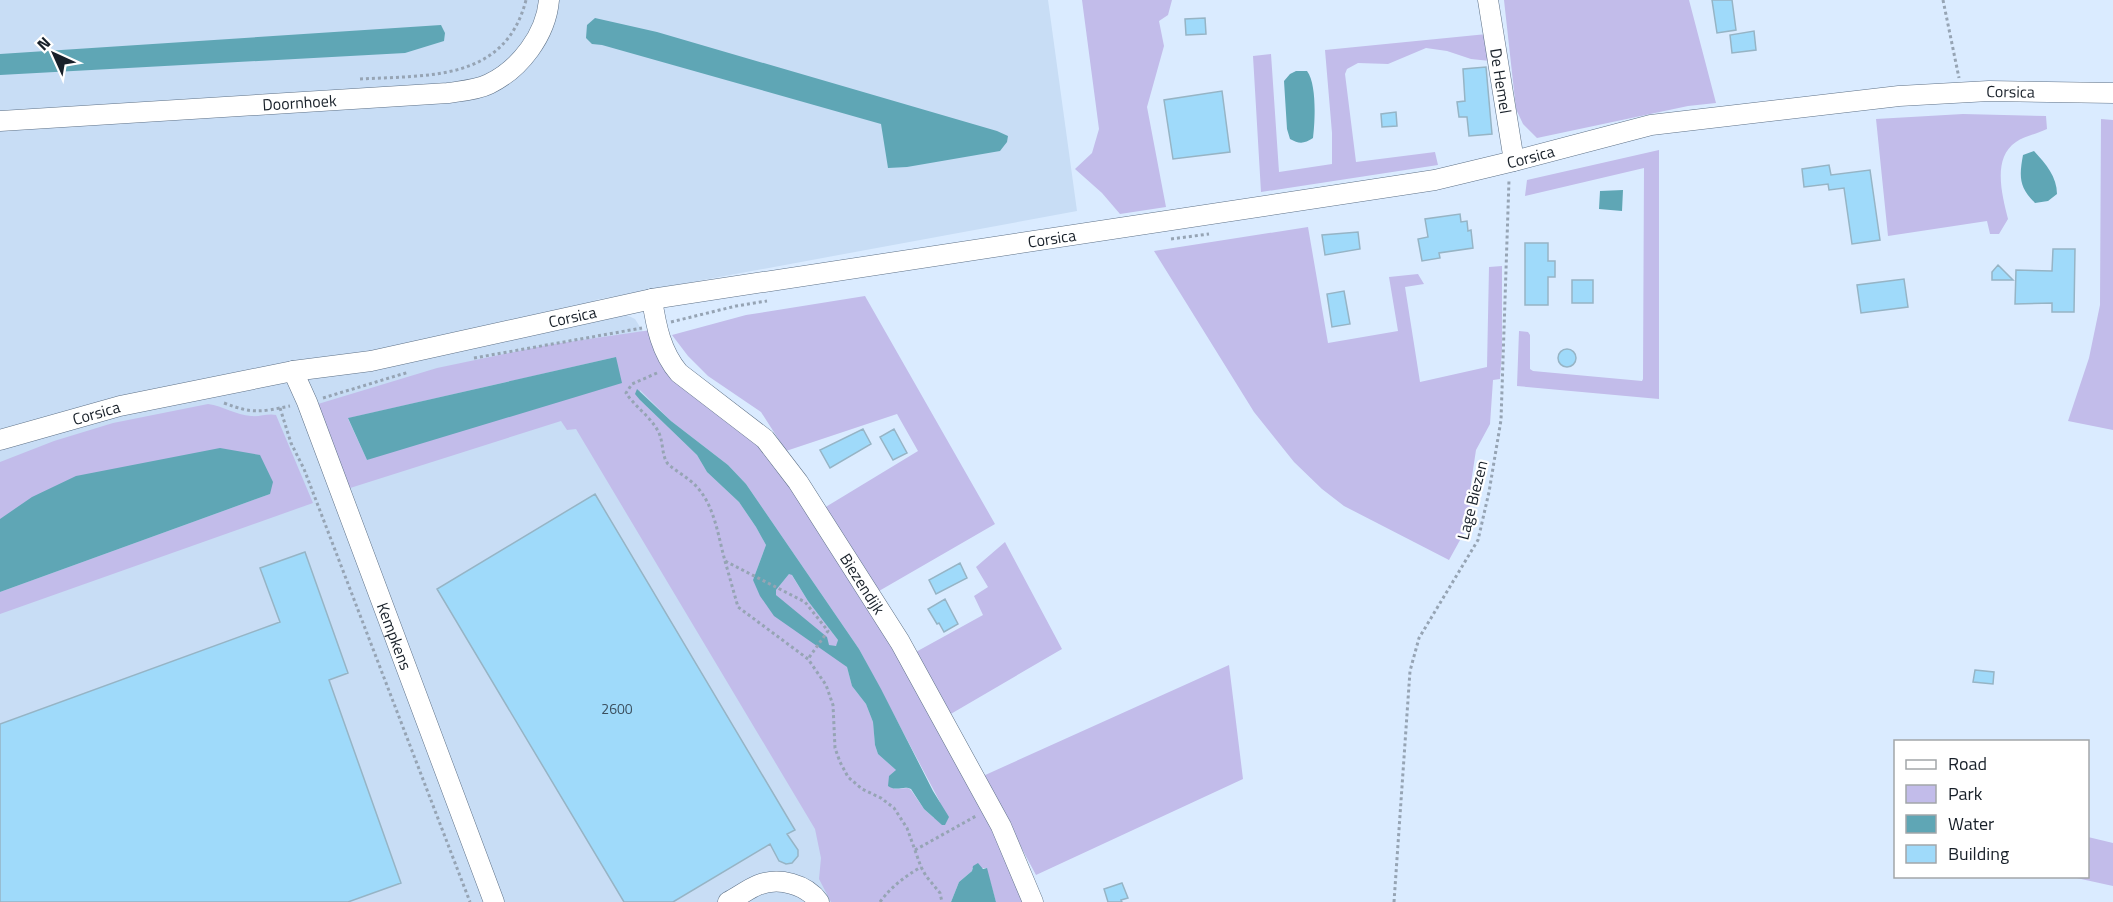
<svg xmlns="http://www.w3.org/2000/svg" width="2113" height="902" viewBox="0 0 2113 902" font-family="'Titillium Web',sans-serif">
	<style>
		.built { fill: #c8ddf5 }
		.green { fill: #c2bcea; fill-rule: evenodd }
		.water { fill: #5fa6b5; fill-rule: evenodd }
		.building { fill: #9fdafa; stroke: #96b4c5; stroke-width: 1.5 }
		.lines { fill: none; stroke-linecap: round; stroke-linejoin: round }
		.minor-casing { stroke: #5e7187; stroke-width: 21 }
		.path { stroke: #96a4b4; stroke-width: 3; stroke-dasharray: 3 3; stroke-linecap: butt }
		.minor { stroke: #fff; stroke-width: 20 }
		.labels { text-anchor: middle; stroke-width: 4.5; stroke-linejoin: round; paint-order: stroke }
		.number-label { font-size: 14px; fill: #3a4e5d }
		.street-label { font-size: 16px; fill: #182029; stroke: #fff }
	</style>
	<rect width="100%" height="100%" fill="#daebff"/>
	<path class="built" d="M 0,0 L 1048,0 L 1077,211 L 595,300 L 635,319 L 667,370 L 861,591 L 923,902 L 0,902 Z"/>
	<path class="green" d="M 1082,0 L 1172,0 L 1168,15 L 1159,21 L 1164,46 L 1147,107 L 1166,207 L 1120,214 L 1102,193 L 1075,169 L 1092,153 L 1099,129 Z
		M 1504,0 L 1689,0 L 1716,103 L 1688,106 L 1537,138 L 1523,124 L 1516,109 Z
		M 1487,34 L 1490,61 L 1471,59 L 1447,51 L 1426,48 L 1388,64 L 1358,63 L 1347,69 L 1345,74 L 1356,162 L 1435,152 L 1438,165 L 1261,192 L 1253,56 L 1271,54 L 1279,172 L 1332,164 L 1332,133 L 1325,50 Z
		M 1963,114 L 2046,116 L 2047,129 C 2037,134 2024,136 2016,142 C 1992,158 2002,195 2008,219 L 1999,234 L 1990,234 L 1987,221 L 1888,236 L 1876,119 Z
		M 2101,119 L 2113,120 L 2113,430 L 2068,421 L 2089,358 L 2100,305 Z
		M 1659,150 L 1659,399 L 1517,386 L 1519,331 L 1528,332 L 1530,335 L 1530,369 L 1533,371 L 1642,381 L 1643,379 L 1644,168 L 1525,196 L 1527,180 Z
		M 1308,227 L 1328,343 L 1398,331 L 1389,277 L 1418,274 L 1424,284 L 1405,287 L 1420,382 L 1487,367 L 1489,267 L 1502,266 L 1502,349 L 1500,379 L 1493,380 L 1490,424 L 1476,450 L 1471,483 L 1470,522 L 1449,560 L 1344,506 L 1322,489 L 1294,462 L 1254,412 L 1154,251 Z
		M 865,296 L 995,524 L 879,591 L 824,508 L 918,451 L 897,414 L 786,451 L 761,412 L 708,376 L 688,356 L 672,335 L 746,315 Z
		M 651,330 L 762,447 L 843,558 L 997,834 L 1028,902 L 996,902 L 986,868 L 972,868 L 972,871 L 959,882 L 951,902 L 831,902 L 819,879 L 821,858 L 815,829 L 576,429 L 567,430 L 561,421 L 347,489 L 318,404 L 437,368 L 547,345 ZM 616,357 L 367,460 L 348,419 L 349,418 ZM 640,390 L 671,421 L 728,465 L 746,484 L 859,649 L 940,802 L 934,818 L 924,809 L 911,790 L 908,788 L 894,789 L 896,770 L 878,754 L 875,745 L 873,722 L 866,704 L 852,686 L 847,667 L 753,580 L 766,545 L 756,527 L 739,502 L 707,472 L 697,455 L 640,400 Z
		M 208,404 C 223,406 236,415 251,416 C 260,417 268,413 276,415 L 313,503 L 0,614 L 0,592 L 270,494 L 0,519 L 0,462 L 54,441 L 113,423 Z
		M 1005,542 L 1062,649 L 949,715 L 914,653 L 983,615 L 974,596 L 988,587 L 976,567 Z
		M 789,574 L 791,574 L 808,601 L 838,640 L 837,645 L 834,647 L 829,645 L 776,595 L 776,590 Z
		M 1229,665 L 1243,779 L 1036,875 L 983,776 Z
		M 2088,837 L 2113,843 L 2113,886 L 2072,877 L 2088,876 Z"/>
	<path class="water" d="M 595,18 L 657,32 L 997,131 L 1008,136 L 1007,142 L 1000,151 L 907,167 L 888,168 L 881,124 L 602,45 L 592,44 L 586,38 L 587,25 Z
		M 441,25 L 445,33 L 444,41 L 405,53 L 0,75 L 0,54 Z
		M 1296,71 L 1307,71 C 1317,84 1315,122 1313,138 C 1304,144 1299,144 1290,139 L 1287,129 L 1284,81 L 1290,74 Z
		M 2034,151 C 2046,164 2057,177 2057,194 L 2048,201 L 2035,203 C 2019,187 2019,177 2023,155 Z
		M 1623,190 L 1622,211 L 1599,209 L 1600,191 Z
		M 616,357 L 622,383 L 367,460 L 348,418 Z
		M 637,389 L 671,421 L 728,465 L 746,484 L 859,649 L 881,689 L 933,791 L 949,817 L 945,825 L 942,825 L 924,809 L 911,789 C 904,785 896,792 888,786 L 889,776 L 896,770 L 878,754 L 875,745 L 873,722 L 866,704 L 852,686 L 847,667 L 774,616 L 760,596 L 753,580 L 766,545 L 756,527 L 739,502 L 707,472 L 697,455 L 640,400 L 635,394 ZM 789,574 L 792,575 L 808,601 L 838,640 L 836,646 L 829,645 L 827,637 L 776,595 L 776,590 Z
		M 220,448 L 260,455 L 273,482 L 270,494 L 0,592 L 0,519 L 32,497 L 76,476 Z
		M 978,863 L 983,869 L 987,868 L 996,902 L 951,902 L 959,882 L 972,871 L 973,866 Z"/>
	<path class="building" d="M 1712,0 L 1732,0 L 1736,30 L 1717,33 Z
		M 1205,18 L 1206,34 L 1186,35 L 1185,19 Z
		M 1754,31 L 1756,50 L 1732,53 L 1730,35 Z
		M 1486,67 L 1492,134 L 1469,136 L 1467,117 L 1459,117 L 1457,102 L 1465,101 L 1463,69 Z
		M 1222,91 L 1230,152 L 1173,159 L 1164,100 Z
		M 1396,112 L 1397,126 L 1382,127 L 1381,114 Z
		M 1829,165 L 1831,175 L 1870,170 L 1880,240 L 1852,244 L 1844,188 L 1829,190 L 1828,184 L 1804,187 L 1802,169 Z
		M 1460,214 L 1461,222 L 1467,221 L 1468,231 L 1471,230 L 1473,248 L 1439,253 L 1440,258 L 1422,261 L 1418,239 L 1428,237 L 1425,219 Z
		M 1358,232 L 1360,249 L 1325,255 L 1322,235 Z
		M 1525,243 L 1548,243 L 1548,261 L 1555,261 L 1555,277 L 1548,277 L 1548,305 L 1525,305 Z
		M 2053,249 L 2075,249 L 2074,312 L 2052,312 L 2052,303 L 2015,304 L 2016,270 L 2052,271 Z
		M 1998,265 L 2013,280 L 1992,280 L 1992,272 Z
		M 1904,279 L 1908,307 L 1861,313 L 1857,285 Z
		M 1572,280 L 1593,280 L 1593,303 L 1572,303 Z
		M 1344,291 L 1350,324 L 1332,327 L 1327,294 Z
		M1558 358a9 9 0 1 1 18 0a9 9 0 1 1-18 0Z
		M 863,429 L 871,444 L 830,468 L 820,450 Z
		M 894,429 L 907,453 L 893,460 L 880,437 Z
		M 595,494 L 795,830 L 787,834 L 798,850 L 798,856 L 792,863 L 786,864 L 779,861 L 770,844 L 673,902 L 624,902 L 437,589 Z
		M 305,552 L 348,673 L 329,680 L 401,883 L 348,902 L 0,902 L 0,724 L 280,622 L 260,568 Z
		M 960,563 L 967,578 L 936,594 L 929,580 Z
		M 945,599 L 958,624 L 944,632 L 939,623 L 937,624 L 928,609 Z
		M 1975,670 L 1994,672 L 1993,684 L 1973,682 Z
		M 1122,883 L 1128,898 L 1121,900 L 1122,902 L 1108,902 L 1104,889 Z"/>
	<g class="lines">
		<g class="minor-casing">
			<g id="minor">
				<path id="s1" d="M 1488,0 L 1514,161"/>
				<path id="s2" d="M 0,121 L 448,93 C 461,91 477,90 489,84 C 520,69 546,35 549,0"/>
				<path id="s3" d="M 652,299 C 656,326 661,352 679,373 L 765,439 L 798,482 L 900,642 L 1001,826 L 1033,902"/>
				<path id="s4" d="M 293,371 L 307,402 L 494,902"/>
				<path id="s5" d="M 0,440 L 120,406 L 293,371 L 371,361 L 652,299 L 1435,180 L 1514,161 L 1651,125 L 1899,96 L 1989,91 L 2113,93"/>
				<path d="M 728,902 C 738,897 748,889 758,885 C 779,877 806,884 819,902"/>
			</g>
		</g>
		<path class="path" d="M 1943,0 L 1959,78
			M 360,79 C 428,75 505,82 526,0
			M 1171,239 L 1209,234
			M 671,322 L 736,306 L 767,301
			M 474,358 L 642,328
			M 657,373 L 632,384 L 626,393 C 635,407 650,416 658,431 C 664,442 661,455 668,464 C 677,472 689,478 697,487 C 715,507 718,536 725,561 L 805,602 L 828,631 L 808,659
			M 323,398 L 409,372
			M 224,403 C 253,414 260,412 290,406
			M 280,408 L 291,443 L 304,469 L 470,902
			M 725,561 L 738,607 L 808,659 L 826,685 L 833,705 L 835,748 L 840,762 L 848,777 L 862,789 L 881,798 L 894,808 L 907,828 L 921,867 L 926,876 L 940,893 L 942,902
			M 915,850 L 976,816
			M 880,902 C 892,886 904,877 921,867
			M 1394,902 L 1410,671 L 1419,638 L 1478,540 L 1489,492 L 1501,420 L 1509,180"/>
		<use href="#minor" class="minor"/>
	</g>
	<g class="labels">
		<g class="number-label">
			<text x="617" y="714">2600</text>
		</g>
		<g class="street-label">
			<text dy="6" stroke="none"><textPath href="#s1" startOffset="82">De Hemel</textPath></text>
			<text dy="6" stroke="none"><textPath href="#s5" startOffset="2044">Corsica</textPath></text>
			<text dy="6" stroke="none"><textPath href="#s2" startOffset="300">Doornhoek</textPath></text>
			<text dy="6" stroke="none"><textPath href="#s5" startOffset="1558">Corsica</textPath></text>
			<text dy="6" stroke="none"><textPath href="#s5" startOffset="1072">Corsica</textPath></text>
			<text dy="6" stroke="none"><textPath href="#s5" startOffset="586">Corsica</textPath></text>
			<text dy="6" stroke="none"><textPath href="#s5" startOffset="100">Corsica</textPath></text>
			<text transform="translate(1472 500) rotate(-76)" y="6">Lage Biezen</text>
			<text dy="6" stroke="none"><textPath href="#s3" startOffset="363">Biezendijk</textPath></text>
			<text dy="6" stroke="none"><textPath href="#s4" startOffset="284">Kempkens</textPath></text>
		</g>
	</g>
	<rect x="1894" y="740" width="195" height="138" fill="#ffffff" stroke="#a3a6a9" stroke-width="1.5"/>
	<rect x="1906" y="760" width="30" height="9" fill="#ffffff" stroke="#a3a6a9" stroke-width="1.5"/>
	<text x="1948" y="770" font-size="18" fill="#182029">Road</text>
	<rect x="1906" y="785" width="30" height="18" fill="#c2bcea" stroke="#a3a6a9" stroke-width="1.5"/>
	<text x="1948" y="800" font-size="18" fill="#182029">Park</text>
	<rect x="1906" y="815" width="30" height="18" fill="#5fa6b5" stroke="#a3a6a9" stroke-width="1.5"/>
	<text x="1948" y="830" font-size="18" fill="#182029">Water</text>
	<rect x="1906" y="845" width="30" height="18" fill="#9fdafa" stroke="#a3a6a9" stroke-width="1.5"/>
	<text x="1948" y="860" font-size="18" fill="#182029">Building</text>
	<g transform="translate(54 54) rotate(315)" stroke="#ffffff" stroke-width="4.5" paint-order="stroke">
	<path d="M0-4.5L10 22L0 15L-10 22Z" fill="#182029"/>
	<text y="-9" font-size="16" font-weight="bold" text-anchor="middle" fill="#182029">N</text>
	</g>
</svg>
